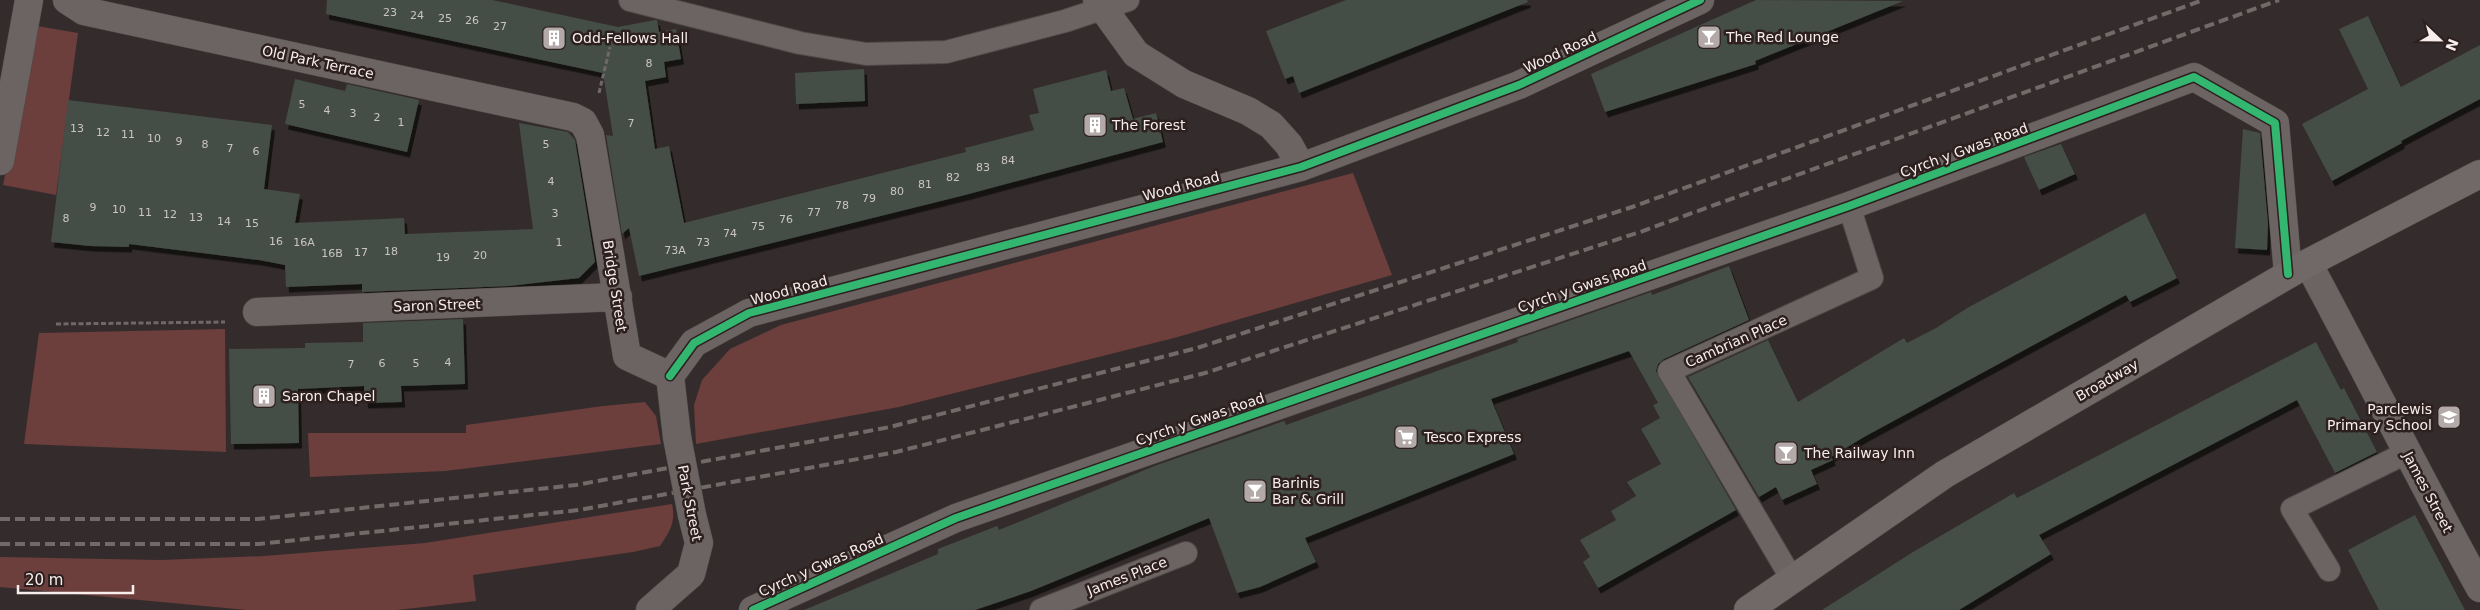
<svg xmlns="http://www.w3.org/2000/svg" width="2480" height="610" viewBox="0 0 2480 610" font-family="'DejaVu Sans',sans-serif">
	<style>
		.green { fill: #6c3e3c }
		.building { fill: #444d47; filter: url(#shadow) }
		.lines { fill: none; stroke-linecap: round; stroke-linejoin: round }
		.service-casing { stroke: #504948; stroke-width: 24 }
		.minor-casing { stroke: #504948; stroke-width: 29 }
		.secondary-casing { stroke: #504948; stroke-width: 29 }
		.path { stroke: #6e6868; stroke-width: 3; stroke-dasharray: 5 2.5; stroke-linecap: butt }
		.service { stroke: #6b6463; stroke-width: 22 }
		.minor { stroke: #6b6463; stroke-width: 28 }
		.secondary { stroke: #716868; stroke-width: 28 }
		.rail { stroke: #706a69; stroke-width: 4; stroke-dasharray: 10 5; stroke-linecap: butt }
		.minor-bridge-casing { stroke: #504948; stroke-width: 29; stroke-linecap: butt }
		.minor-bridge { stroke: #6b6463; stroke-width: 28 }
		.cycleway-casing { stroke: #2d201f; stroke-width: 11 }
		.cycleway { stroke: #33b770; stroke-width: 8 }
		.labels { text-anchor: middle; stroke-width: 5; stroke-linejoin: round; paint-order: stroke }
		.number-label { font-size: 11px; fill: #cac5c3 }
		.poi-label { font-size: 14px; fill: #f7edec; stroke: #2d201f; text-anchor: start }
		.street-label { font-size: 14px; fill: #f7edec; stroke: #2d201f }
	</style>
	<defs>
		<filter id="shadow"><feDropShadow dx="3" dy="5.5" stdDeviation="0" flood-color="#0009"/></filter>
	</defs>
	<rect width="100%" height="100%" fill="#342c2c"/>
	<path class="green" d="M 37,26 L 78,33 L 56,195 L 3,185 Z
		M 1353,173 L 1392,275 L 1174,338 L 899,407 L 696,444 L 694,405 L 702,380 L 730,349 L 781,325 Z
		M 225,329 L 226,452 L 24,444 L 39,333 Z
		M 645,402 L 656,416 L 661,444 L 445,471 L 310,477 L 308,433 L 466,433 L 466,425 L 603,406 Z
		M 672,504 C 676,522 670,531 660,546 L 633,552 L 473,575 L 476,601 L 397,610 L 247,610 L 0,587 L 0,557 L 161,560 L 264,556 L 425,543 Z"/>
	<path class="building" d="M 327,0 L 492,0 L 618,27 L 655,20 L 657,20 L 659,32 L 676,29 L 681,59 L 664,62 L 666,77 L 645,81 L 655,149 L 669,146 L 684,223 L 966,152 L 965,148 L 1034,130 L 1029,115 L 1039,113 L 1033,89 L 1106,70 L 1111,91 L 1124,88 L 1133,119 L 1156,113 L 1163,142 L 965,195 L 639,276 L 629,228 L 622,234 L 606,135 L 613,136 L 603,73 L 326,14 Z
		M 1346,0 L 1527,0 L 1528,2 L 1299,93 L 1293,76 L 1285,79 L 1266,31 Z
		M 1756,0 L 1903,1 L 1755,61 L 1756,64 L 1605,112 L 1591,74 Z
		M 2368,16 L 2401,87 L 2480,45 L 2480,99 L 2401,141 L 2402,143 L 2332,181 L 2302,124 L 2368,89 L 2339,29 Z
		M 864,69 L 865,101 L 796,104 L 795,73 Z
		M 295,79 L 345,91 L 347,84 L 419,100 L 407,152 L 285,124 Z
		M 68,100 L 272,125 L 264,189 L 300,194 L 295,223 L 404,218 L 405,234 L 533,229 L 519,123 L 568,132 L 575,140 L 595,262 L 579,278 L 509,286 L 362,292 L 362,284 L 286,287 L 285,265 L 259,260 L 129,244 L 129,247 L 90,246 L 51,242 Z
		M 2243,129 L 2260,133 L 2268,224 L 2267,250 L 2235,248 Z
		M 2061,144 L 2075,174 L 2039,190 L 2024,157 Z
		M 2145,213 L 2177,278 L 2130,302 L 2126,295 L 1864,437 L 1831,457 L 1833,460 L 1811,470 L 1817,484 L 1782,500 L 1776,487 L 1759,497 L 1688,377 L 1768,340 L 1798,402 L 1904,338 L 1907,343 L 1936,328 L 1969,307 Z
		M 1729,266 L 1749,320 L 1664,359 L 1658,364 L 1656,371 L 1736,510 L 1598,588 L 1583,562 L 1590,557 L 1580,540 L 1616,520 L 1611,511 L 1636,496 L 1627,482 L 1661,464 L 1641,429 L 1660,418 L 1653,405 L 1658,403 L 1629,351 L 1491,399 L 1514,454 L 1305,538 L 1316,562 L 1260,587 L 1237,593 L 1209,518 L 1031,591 L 975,610 L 804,610 L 938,554 L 938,549 L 997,526 L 999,530 L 1157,465 L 1284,421 L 1286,425 L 1518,342 L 1517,339 L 1651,292 L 1652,295 Z
		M 463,319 L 465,384 L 401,386 L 402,402 L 365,403 L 364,386 L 298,389 L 299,443 L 231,444 L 229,349 L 305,348 L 305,343 L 363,342 L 363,323 Z
		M 2316,342 L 2341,390 L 2344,388 L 2377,452 L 2335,473 L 2297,400 L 2039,535 L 2051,554 L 1959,610 L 1822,610 L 1913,552 L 2014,493 L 2017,498 Z
		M 2415,515 L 2465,610 L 2379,610 L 2348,550 Z"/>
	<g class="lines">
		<g class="service-casing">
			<path id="service" d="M 630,0 L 800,43 L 866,54 L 946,52 L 1065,21 L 1128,0
				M 2329,570 L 2292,509 L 2406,453
				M 1792,579 L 1669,371 L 1872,278 L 1849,206
				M 1041,610 L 1186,553"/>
		</g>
		<g class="minor-casing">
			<path id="minor" d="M 67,0 L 84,11 L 573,117 L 583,122 L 590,135 L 627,356 L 670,376
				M 1097,0 L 1136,54 L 1184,84 L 1248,111 L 1271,125 L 1289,145 L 1301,167
				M 0,161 L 29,0
				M 2308,263 C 2366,371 2421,481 2480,588
				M 257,312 L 618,297
				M 670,376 L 694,343 L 749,313 L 1301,167 L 1519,85 L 1700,0
				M 670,376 L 677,437
				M 650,610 L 691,574 L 699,543 L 692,515
				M 753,610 L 956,518 L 1849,206 L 2194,77 L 2275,123 L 2288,274"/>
		</g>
		<g class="secondary-casing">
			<path id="secondary" d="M 1748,610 L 1945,474 L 2308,263 L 2480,174"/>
		</g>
		<path class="path" d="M 599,93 L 610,47
			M 56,324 L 225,322"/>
		<use href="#service" class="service"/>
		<use href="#minor" class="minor"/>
		<use href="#secondary" class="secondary"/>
		<path class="rail" d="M 0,519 L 258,519 L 576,485 L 890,427 L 1197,348 L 1632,207 L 2203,0
			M 0,544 L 259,544 L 579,510 L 896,452 L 1205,373 L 1640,232 L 2279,0"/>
		<g class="minor-bridge-casing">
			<path id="minor-bridge" d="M 677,437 L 692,515"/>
		</g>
		<use href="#minor-bridge" class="minor-bridge"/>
		<g class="cycleway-casing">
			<path id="cycleway" d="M 670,376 L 694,343 L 749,313 L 1301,167 L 1519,85 L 1700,0
				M 753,610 L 956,518 L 1849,206 L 2194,77 L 2275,123 L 2288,274"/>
		</g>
		<use href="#cycleway" class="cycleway"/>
	</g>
	<defs>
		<g id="bar-square" transform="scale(1.25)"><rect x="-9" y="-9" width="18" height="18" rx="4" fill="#b3a9a9" stroke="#2d201f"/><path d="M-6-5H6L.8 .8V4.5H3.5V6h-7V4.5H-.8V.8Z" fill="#fff"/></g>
		<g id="building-square" transform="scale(1.25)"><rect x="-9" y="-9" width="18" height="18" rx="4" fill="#b3a9a9" stroke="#2d201f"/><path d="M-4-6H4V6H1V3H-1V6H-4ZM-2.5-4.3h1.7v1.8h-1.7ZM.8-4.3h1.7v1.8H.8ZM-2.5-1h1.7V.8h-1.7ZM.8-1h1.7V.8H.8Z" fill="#fff"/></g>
		<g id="school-square" transform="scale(1.25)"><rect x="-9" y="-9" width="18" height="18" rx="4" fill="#b3a9a9" stroke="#2d201f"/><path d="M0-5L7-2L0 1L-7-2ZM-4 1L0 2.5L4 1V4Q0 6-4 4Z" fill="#fff"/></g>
		<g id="supermarket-square" transform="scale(1.25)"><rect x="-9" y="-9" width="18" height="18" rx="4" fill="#b3a9a9" stroke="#2d201f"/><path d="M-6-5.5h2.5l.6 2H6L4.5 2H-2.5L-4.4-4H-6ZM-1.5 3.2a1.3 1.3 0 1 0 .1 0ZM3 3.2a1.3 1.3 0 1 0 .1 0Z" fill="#fff"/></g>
	</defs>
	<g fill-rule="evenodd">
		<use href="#bar-square" x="1709" y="37"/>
		<use href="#building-square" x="554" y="38"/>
		<use href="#building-square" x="1095" y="125"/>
		<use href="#building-square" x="264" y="396"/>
		<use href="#school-square" x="2449" y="417"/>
		<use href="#supermarket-square" x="1406" y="437"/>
		<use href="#bar-square" x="1786" y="453"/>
		<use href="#bar-square" x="1255" y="491"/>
	</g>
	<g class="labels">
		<g class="number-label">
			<text x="390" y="16">23</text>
			<text x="417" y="19">24</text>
			<text x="445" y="22">25</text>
			<text x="472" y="24">26</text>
			<text x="500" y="30">27</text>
			<text x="649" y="67">8</text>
			<text x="302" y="108">5</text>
			<text x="327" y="114">4</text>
			<text x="353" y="117">3</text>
			<text x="377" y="121">2</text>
			<text x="401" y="126">1</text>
			<text x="631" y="127">7</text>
			<text x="77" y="132">13</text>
			<text x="103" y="136">12</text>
			<text x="128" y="138">11</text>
			<text x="154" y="142">10</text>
			<text x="179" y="145">9</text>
			<text x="205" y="148">8</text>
			<text x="546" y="148">5</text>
			<text x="230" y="152">7</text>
			<text x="256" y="155">6</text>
			<text x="1008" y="164">84</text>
			<text x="983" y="171">83</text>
			<text x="953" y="181">82</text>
			<text x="551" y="185">4</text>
			<text x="925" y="188">81</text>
			<text x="897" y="195">80</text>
			<text x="869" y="202">79</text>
			<text x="842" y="209">78</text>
			<text x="93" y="211">9</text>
			<text x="119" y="213">10</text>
			<text x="145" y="216">11</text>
			<text x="814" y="216">77</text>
			<text x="555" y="217">3</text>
			<text x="170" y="218">12</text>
			<text x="196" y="221">13</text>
			<text x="66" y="222">8</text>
			<text x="786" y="223">76</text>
			<text x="224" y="225">14</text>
			<text x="252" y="227">15</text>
			<text x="758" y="230">75</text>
			<text x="730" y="237">74</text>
			<text x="276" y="245">16</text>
			<text x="304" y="246">16A</text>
			<text x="559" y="246">1</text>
			<text x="703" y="246">73</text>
			<text x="675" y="254">73A</text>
			<text x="391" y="255">18</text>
			<text x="361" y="256">17</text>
			<text x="332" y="257">16B</text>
			<text x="480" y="259">20</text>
			<text x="443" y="261">19</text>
			<text x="448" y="366">4</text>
			<text x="382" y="367">6</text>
			<text x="416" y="367">5</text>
			<text x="351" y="368">7</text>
		</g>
		<g class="poi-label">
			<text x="1726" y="42">The Red Lounge</text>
			<text x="572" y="43">Odd-Fellows Hall</text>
			<text x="1112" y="130">The Forest</text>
			<text x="282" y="401">Saron Chapel</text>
			<text x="2432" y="414" text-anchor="end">Parclewis<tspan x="2432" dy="16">Primary School</tspan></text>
			<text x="1424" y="442">Tesco Express</text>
			<text x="1804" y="458">The Railway Inn</text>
			<text x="1272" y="488">Barinis<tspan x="1272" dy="16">Bar &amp; Grill</tspan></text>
		</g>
		<g class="street-label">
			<text transform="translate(1560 52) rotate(-25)" y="5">Wood Road</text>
			<text transform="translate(318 62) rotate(12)" y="5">Old Park Terrace</text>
			<text transform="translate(1964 150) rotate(-20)" y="5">Cyrch y Gwas Road</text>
			<text transform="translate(1181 186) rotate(-15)" y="5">Wood Road</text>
			<text transform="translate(615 286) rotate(81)" y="5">Bridge Street</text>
			<text transform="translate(1582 286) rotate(-19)" y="5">Cyrch y Gwas Road</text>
			<text transform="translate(789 290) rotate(-15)" y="5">Wood Road</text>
			<text transform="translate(437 305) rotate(-2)" y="5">Saron Street</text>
			<text transform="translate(1736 341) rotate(-24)" y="5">Cambrian Place</text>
			<text transform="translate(2107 380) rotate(-30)" y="5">Broadway</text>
			<text transform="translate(1200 419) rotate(-19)" y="5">Cyrch y Gwas Road</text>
			<text transform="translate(2428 492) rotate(62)" y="5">James Street</text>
			<text transform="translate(690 503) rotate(79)" y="5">Park Street</text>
			<text transform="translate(821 565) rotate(-24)" y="5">Cyrch y Gwas Road</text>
			<text transform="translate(1127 576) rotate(-21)" y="5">James Place</text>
		</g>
	</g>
	<g transform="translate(2440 40) rotate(112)" stroke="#2d201f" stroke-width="4" paint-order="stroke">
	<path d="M0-4L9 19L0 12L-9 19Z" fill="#f7edec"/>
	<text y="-8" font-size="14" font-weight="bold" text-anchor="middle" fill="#f7edec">N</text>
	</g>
	<path d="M18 585v8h115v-8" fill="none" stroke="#f7edec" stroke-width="2.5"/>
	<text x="25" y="585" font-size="15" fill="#f7edec" stroke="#2d201f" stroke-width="4" paint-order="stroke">20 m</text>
</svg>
